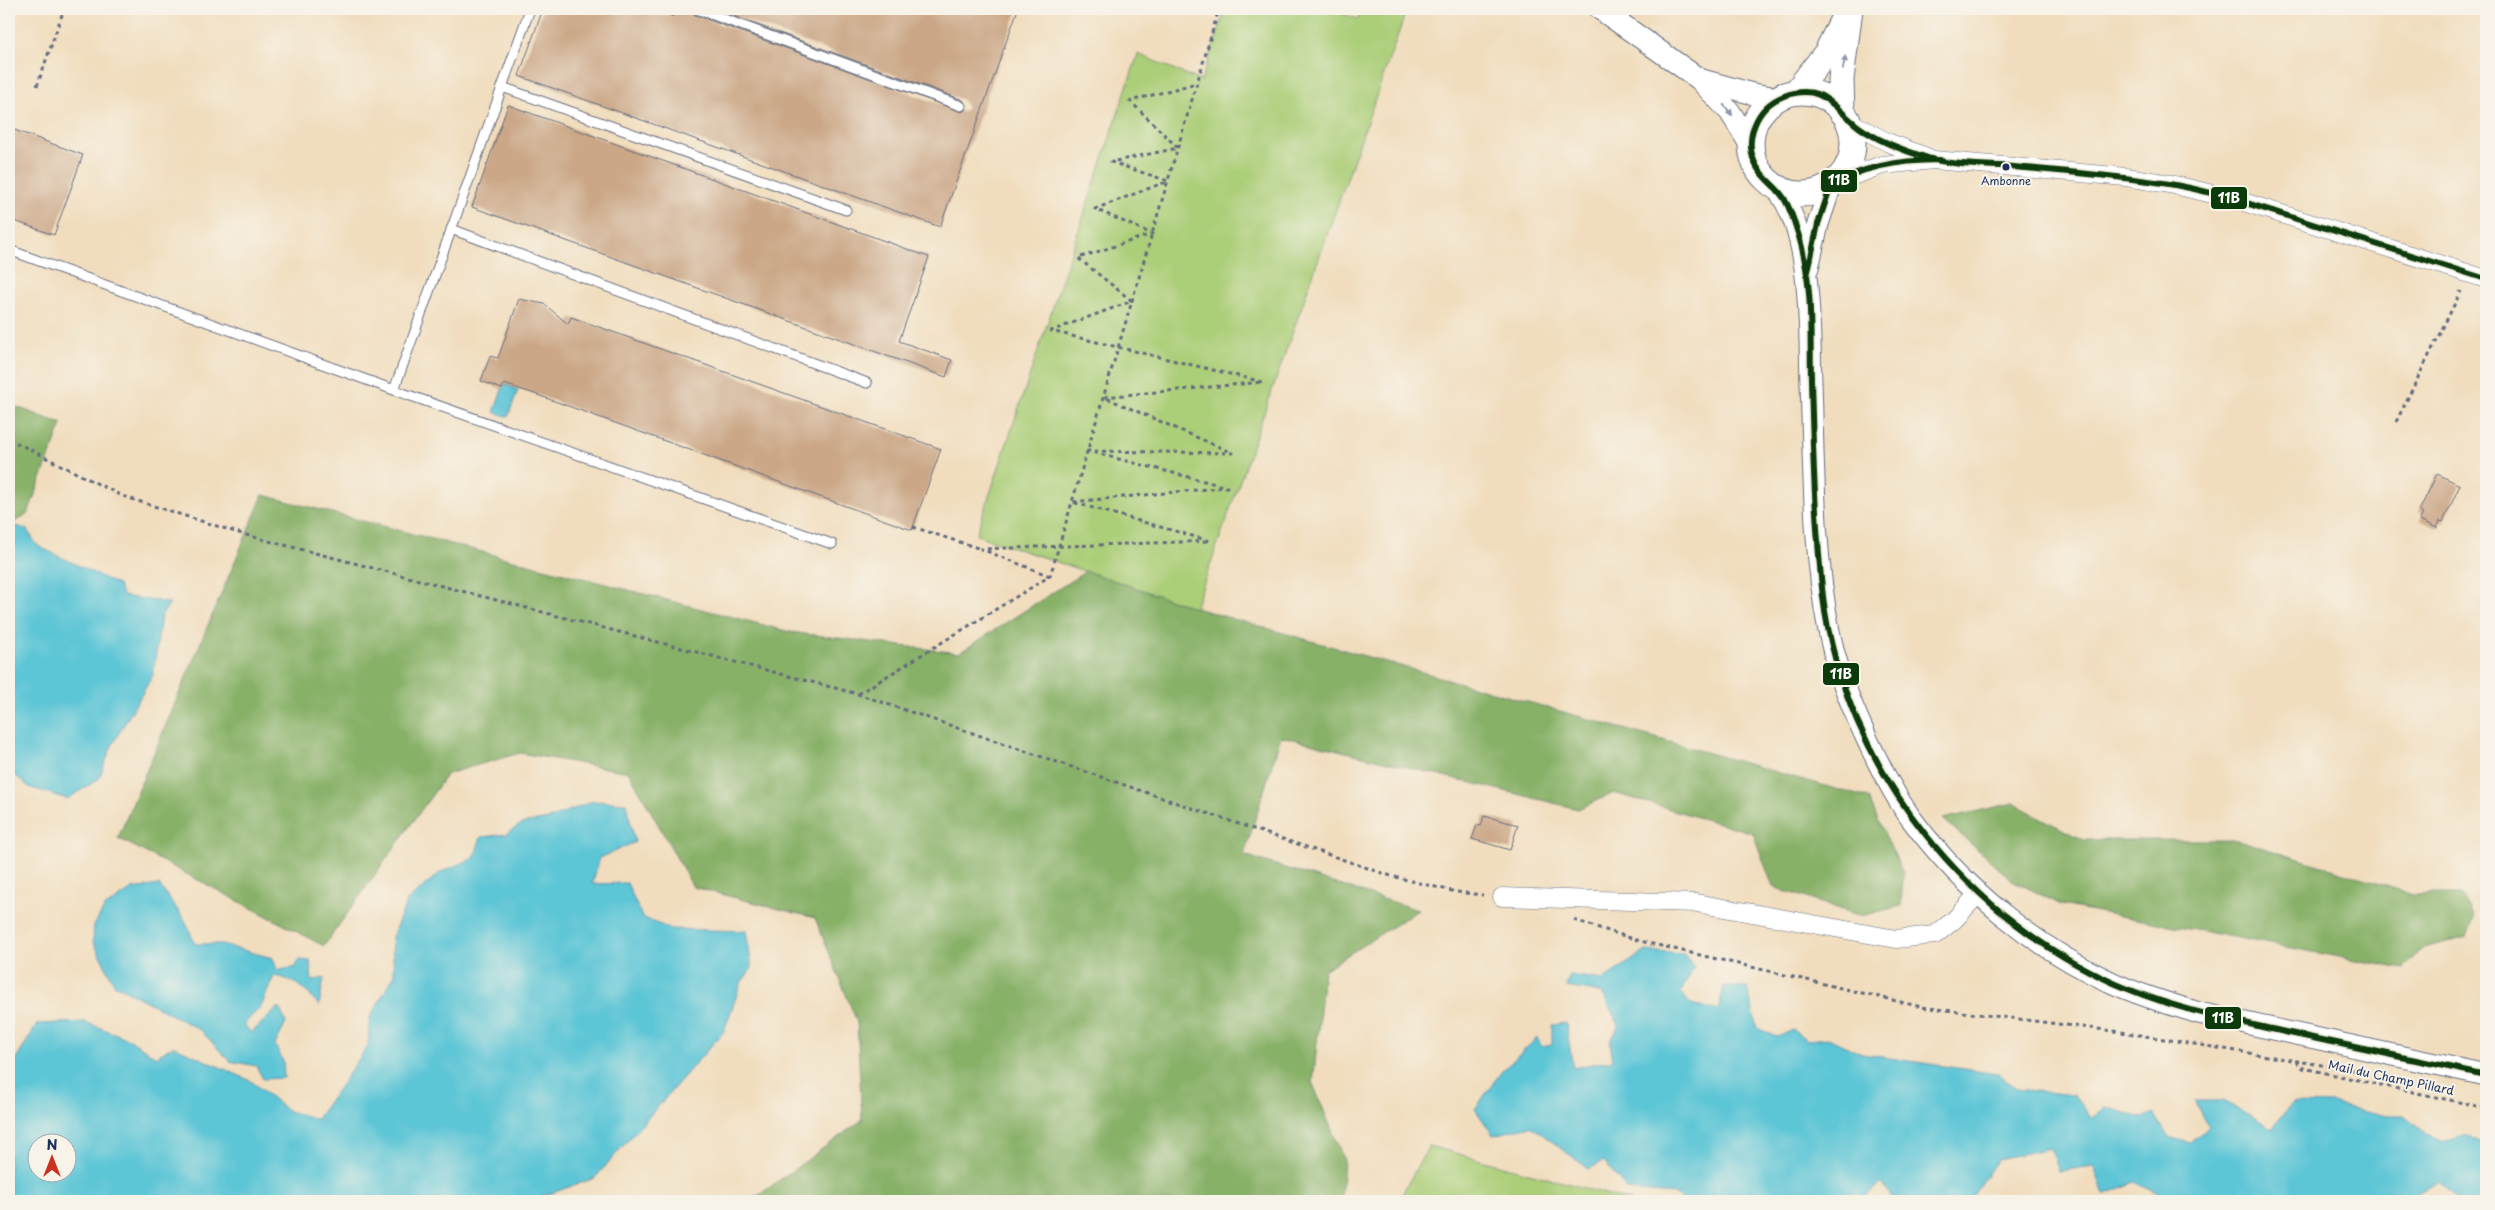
<svg xmlns="http://www.w3.org/2000/svg" width="2495" height="1210" viewBox="0 0 2495 1210" font-family="'Playpen Sans',sans-serif">
	<style>
		.green { fill: #abce78; stroke: #637e6b }
		.forest { fill: #88b168; stroke: #527063 }
		.water { fill: #5bc5d6; stroke: #3b7a9a; fill-rule: evenodd }
		.building { fill: #cba787 }
		.lines { fill: none; stroke-linecap: round; stroke-linejoin: round }
		.service-casing { stroke: #666c7f; stroke-width: 11 }
		.minor-casing { stroke: #666c7f; stroke-width: 19 }
		.tertiary-casing { stroke: #666c7f; stroke-width: 23 }
		.secondary-casing { stroke: #666c7f; stroke-width: 27 }
		.path { stroke: #666c7f; stroke-width: 3; stroke-dasharray: 4 4; stroke-linecap: butt }
		.service { stroke: #fff; stroke-width: 9 }
		.minor { stroke: #fff; stroke-width: 18 }
		.tertiary { stroke: #fff; stroke-width: 21 }
		.secondary { stroke: #fff; stroke-width: 25 }
		.bus-1-casing { stroke: #f7f3e8; stroke-width: 10 }
		.bus-1 { stroke: #0b3b0b; stroke-width: 6 }
		.oneway { fill: #8d97ae }
		.bus-dot { fill: #1b2f5e; stroke: #f7f3e8; stroke-width: 2 }
		.labels { text-anchor: middle; stroke-width: 4; stroke-linejoin: round; paint-order: stroke }
		.bus-label { font-size: 11px; fill: #1b2f5e; stroke: #f7f3e8 }
		.street-label { font-size: 12px; fill: #1b2f5e; stroke: #f7f3e8 }
		.line-badge { stroke: #f7f3e8; stroke-width: 2 }
		.badge-label { font-size: 14px; text-anchor: middle; font-weight: bold; fill: #fff }
	</style>
	<rect width="100%" height="100%" fill="#f7f3e8"/>
	<filter id="ink" filterUnits="userSpaceOnUse"><feTurbulence type="fractalNoise" baseFrequency=".02" numOctaves="2"/><feDisplacementMap in="SourceGraphic" scale="10" xChannelSelector="R" yChannelSelector="G"/><feConvolveMatrix kernelMatrix="1 2 1 2 8 2 1 2 1" color-interpolation-filters="sRGB"/></filter>
	<filter id="wash" filterUnits="userSpaceOnUse"><feTurbulence type="fractalNoise" baseFrequency=".0096" numOctaves="4" result="noise"/><feDisplacementMap in="SourceGraphic" scale="20" xChannelSelector="R" yChannelSelector="G"/><feGaussianBlur stdDeviation="1.12" result="paint"/><feColorMatrix in="noise" values="0 0 0 0 0 0 0 0 0 0 0 0 0 0 0 0 0 1.4 0 .05"/><feComposite in="paint" operator="in"/></filter>
	<g filter="url(#wash)">
		<rect width="100%" height="100%" fill="#f1ddbd"/>
		<path class="green" d="M 1226,9 L 1329,9 L 1358,19 L 1362,9 L 1407,9 L 1195,608 L 976,535 L 1138,54 L 1201,81 Z
			M 1429,1146 L 1632,1201 L 1398,1201 Z"/>
		<path class="forest" d="M 9,404 L 62,424 L 28,513 L 9,526 Z
			M 263,495 L 790,632 L 959,653 L 1086,571 L 1195,608 L 1868,798 L 1903,873 L 1901,906 L 1861,916 L 1773,887 L 1753,833 L 1614,793 L 1578,809 L 1281,736 L 1244,855 L 1418,910 L 1324,970 L 1313,1084 L 1344,1160 L 1341,1201 L 734,1201 L 759,1195 L 862,1120 L 857,1022 L 815,918 L 693,887 L 629,772 L 520,753 L 447,774 L 324,946 L 118,838 Z
			M 2013,803 L 2083,840 L 2238,840 L 2412,894 L 2460,894 L 2474,917 L 2467,937 L 2423,948 L 2404,969 L 2061,905 L 2012,880 L 1943,819 Z"/>
		<path class="water" d="M 504,384 L 518,390 L 508,417 L 494,412 Z
			M 9,524 L 26,529 L 38,546 L 118,585 L 123,596 L 170,603 L 161,616 L 153,675 L 112,745 L 99,779 L 67,799 L 29,787 L 9,770 Z
			M 593,801 L 626,803 L 635,842 L 600,858 L 592,884 L 627,883 L 642,917 L 670,929 L 746,931 L 752,968 L 741,983 L 724,1031 L 595,1178 L 529,1201 L 9,1201 L 9,1072 L 37,1024 L 85,1022 L 129,1039 L 156,1057 L 173,1046 L 251,1081 L 288,1111 L 317,1119 L 368,1046 L 370,1017 L 394,976 L 392,937 L 407,901 L 441,872 L 474,858 L 481,837 L 507,834 L 521,824 L 549,819 ZM 68,1142 L 68,1172 L 38,1172 L 38,1142 Z
			M 159,885 L 185,920 L 195,944 L 219,944 L 273,958 L 277,970 L 294,968 L 300,960 L 310,961 L 312,981 L 324,978 L 319,1006 C 307,990 295,979 274,976 L 261,1007 L 244,1024 L 251,1033 L 279,1007 L 286,1023 L 275,1045 L 283,1061 L 284,1078 L 263,1079 L 256,1066 L 230,1061 L 200,1030 L 114,984 L 93,941 L 94,926 L 104,908 L 132,889 Z
			M 1646,951 L 1684,954 L 1694,967 L 1681,992 L 1690,1004 L 1718,1010 L 1724,987 L 1747,987 L 1757,1028 L 1777,1037 L 1793,1030 L 1807,1040 L 1828,1038 L 1862,1054 L 1998,1074 L 2016,1089 L 2074,1095 L 2092,1118 L 2106,1107 L 2142,1118 L 2154,1113 L 2168,1137 L 2190,1143 L 2208,1125 L 2195,1101 L 2224,1101 L 2273,1128 L 2292,1103 L 2333,1104 L 2387,1116 L 2404,1116 L 2426,1134 L 2446,1141 L 2465,1136 L 2486,1144 L 2486,1201 L 2460,1201 L 2440,1182 L 2417,1192 L 2411,1201 L 2173,1201 L 2135,1182 L 2104,1195 L 2094,1166 L 2059,1171 L 2050,1148 L 1998,1159 L 1969,1201 L 1894,1201 L 1882,1183 L 1860,1201 L 1684,1201 L 1673,1194 L 1627,1190 L 1604,1161 L 1589,1169 L 1531,1126 L 1493,1135 L 1475,1109 L 1502,1071 L 1537,1038 L 1542,1047 L 1552,1045 L 1552,1025 L 1566,1023 L 1573,1068 L 1613,1060 L 1610,1043 L 1619,1025 L 1602,993 L 1566,987 L 1570,975 L 1602,980 Z"/>
		<g id="blocks">
			<path class="building" d="M 543,9 L 651,9 L 673,17 L 674,9 L 691,9 L 695,15 L 962,112 L 967,108 L 963,100 L 714,9 L 1018,9 L 940,227 L 519,76 Z
				M 508,105 L 929,257 L 899,341 L 952,360 L 946,377 L 472,207 Z
				M 9,128 L 83,155 L 54,235 L 9,219 Z
				M 519,299 L 544,304 L 568,324 L 571,317 L 941,449 L 912,530 L 532,393 L 504,384 L 502,389 L 481,381 L 490,356 L 498,358 Z
				M 2437,474 L 2460,485 L 2443,522 L 2440,521 L 2437,528 L 2420,520 L 2423,513 L 2419,511 Z
				M 1484,816 L 1518,825 L 1510,850 L 1472,839 L 1477,825 L 1481,826 Z"/>
		</g>
	</g>
	<g filter="url(#ink)">
		<use href="#blocks" fill-opacity="0" stroke="#666c7f" stroke-width="1"/>
		<g class="lines">
			<g class="service-casing">
				<path id="service" d="M 697,9 L 961,106
					M 502,87 L 846,210
					M 451,229 L 867,383
					M 9,250 L 394,390 L 832,544
					M 394,390 L 530,9"/>
			</g>
			<g class="minor-casing">
				<path id="minor" d="M 1848,121 L 1887,142 L 1929,158
					M 1836,182 L 1882,165 L 1934,160 L 2126,177 L 2170,184 L 2234,199 L 2486,279
					M 1502,897 L 1696,903 L 1896,939 L 1935,935 L 1954,920 L 1979,893"/>
			</g>
			<g class="tertiary-casing">
				<path id="tertiary" d="M 1600,9 L 1699,79 L 1730,112 L 1751,146
					M 1699,79 L 1753,94 L 1778,98
					M 1775,186 C 1813,232 1809,325 1811,383 C 1814,465 1813,550 1829,631 C 1836,668 1850,703 1866,737 C 1879,765 1894,796 1913,821 C 1964,889 2035,948 2113,983 C 2141,996 2170,1004 2199,1013 L 2486,1075
					M 1808,268 L 1818,224 L 1831,185"/>
			</g>
			<g class="secondary-casing">
				<path id="secondary" d="M 1796,92 L 1827,52 L 1843,19
					M1751 143a51 51 0 1 1 102 0a51 51 0 1 1-102 0Z
					M 1842,112 L 1841,79 L 1850,9"/>
			</g>
			<path class="path" d="M 37,86 L 64,9
				M 2396,422 L 2461,291
				M 9,439 L 122,496 L 242,534 L 858,694 L 1391,876 L 1456,892 L 1483,895
				M 913,527 L 981,549
				M 1050,576 L 981,549 L 1210,541 L 1072,502 L 1227,487 L 1088,451 L 1233,453 L 1104,397 L 1263,382 L 1051,331 L 1132,301 L 1078,258 L 1152,234 L 1095,209 L 1168,181 L 1111,162 L 1178,148 L 1130,101 L 1197,83
				M 858,694 L 1050,576 L 1219,9
				M 1574,920 L 1640,941 L 1922,1007 L 2121,1032 L 2364,1072
				M 2296,1061 L 2303,1068 L 2486,1108"/>
			<use href="#service" class="service"/>
			<use href="#minor" class="minor"/>
			<use href="#tertiary" class="tertiary"/>
			<use href="#secondary" class="secondary"/>
			<g class="bus-1-casing">
				<path id="bus-1" d="M 1807,276 L 1818,224 L 1831,185 C 1863,166 1903,160 1940,160
					M 2486,279 C 2424,259 2362,240 2300,220 C 2259,207 2218,193 2175,185 C 2121,176 2068,172 2014,167 C 1986,165 1954,166 1928,158 C 1905,151 1878,141 1859,127 C 1833,108 1824,82 1784,96 C 1756,106 1742,141 1757,167 C 1764,180 1778,187 1785,200 C 1792,212 1796,227 1800,240 C 1813,286 1810,334 1811,380 C 1813,453 1815,525 1823,597 C 1844,767 1970,925 2128,989 C 2179,1010 2232,1020 2285,1032 C 2352,1046 2419,1061 2486,1075"/>
			</g>
			<use href="#bus-1" class="bus-1"/>
		</g>
		<defs><path id="oneway-solid" d="M-6-.8H1V-3.2L6.5 0L1 3.2V.8H-6Z" transform="scale(1.25)"/></defs>
		<g class="oneway">
			<use href="#oneway-solid" transform="translate(1844 63) rotate(-80)"/>
			<use href="#oneway-solid" transform="translate(1728 110) rotate(50)"/>
		</g>
	</g>
	<circle class="bus-dot" cx="2006" cy="167" r="4.5"/>
	<g class="labels">
		<g class="bus-label">
			<text x="2006" y="185">Ambonne</text>
		</g>
		<g class="street-label">
			<text transform="translate(2391 1078) rotate(12)" y="4">Mail du Champ Pillard</text>
		</g>
	</g>
	<g class="line-badge">
		<rect x="1820" y="169" width="38" height="24" rx="5" fill="#0b3b0b"/>
		<rect x="2210" y="186" width="38" height="24" rx="5" fill="#0b3b0b"/>
		<rect x="1822" y="662" width="38" height="24" rx="5" fill="#0b3b0b"/>
		<rect x="2204" y="1006" width="38" height="24" rx="5" fill="#0b3b0b"/>
	</g>
	<g class="badge-label">
		<text x="1839" y="185">11B</text>
		<text x="2229" y="203">11B</text>
		<text x="1841" y="679">11B</text>
		<text x="2223" y="1023">11B</text>
	</g>
	<rect width="2495" height="1210" fill="none" stroke="#f7f3e8" stroke-width="30"/>
	<g transform="translate(52 1158)"><circle r="24" fill="#f7f3e8" stroke="#9fa5b1"/>
	<path d="M0-4L9 19L0 12L-9 19Z" fill="#c8321e"/>
	<text y="-8" font-size="14" font-weight="bold" text-anchor="middle" fill="#1b2f5e">N</text>
	</g>
</svg>
